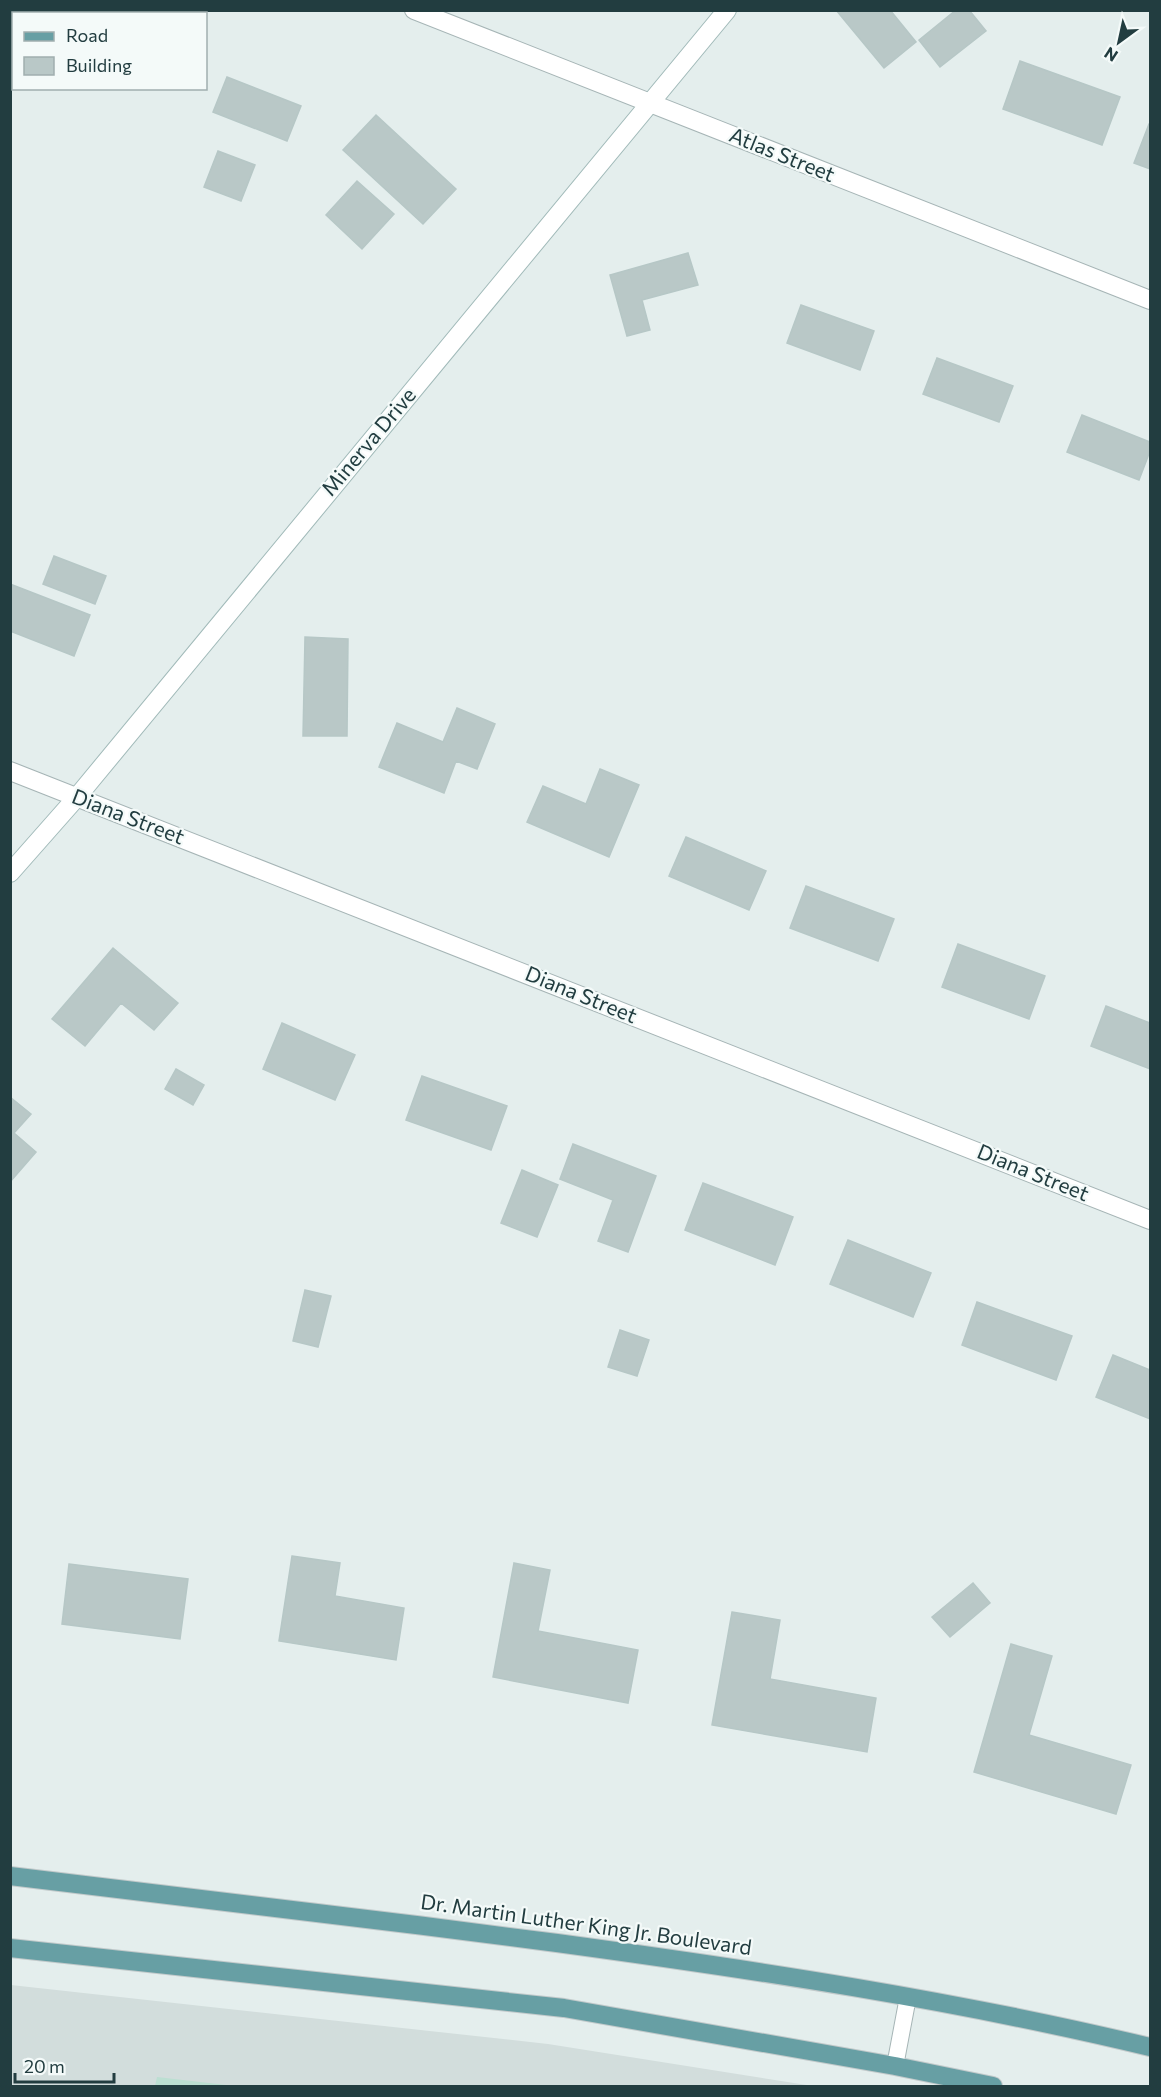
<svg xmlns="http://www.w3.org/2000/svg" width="1161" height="2097" viewBox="0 0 1161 2097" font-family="Commissioner,sans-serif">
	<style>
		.built { fill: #d2dddc }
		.green { fill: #bcdfd2 }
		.building { fill: #b9c8c7; stroke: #b6c7c6; stroke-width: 1.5 }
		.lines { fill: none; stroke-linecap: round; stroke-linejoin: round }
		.lane-casing { stroke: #a6b5b6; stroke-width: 18 }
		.street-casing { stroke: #a6b5b6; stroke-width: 20 }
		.secondary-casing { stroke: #a1bab9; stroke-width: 20 }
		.primary-casing { stroke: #c1c9ca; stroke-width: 20 }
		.lane { stroke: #fff; stroke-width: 16 }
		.street { stroke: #fff; stroke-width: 18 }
		.secondary { stroke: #fff; stroke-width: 18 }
		.primary { stroke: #679fa4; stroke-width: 18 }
		.labels { text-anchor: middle; stroke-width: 4.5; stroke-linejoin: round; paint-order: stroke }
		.street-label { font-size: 21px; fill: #223d40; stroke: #f4faf9 }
	</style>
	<rect width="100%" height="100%" fill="#e4eeed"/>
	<path class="built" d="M 11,1985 L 548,2044 L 813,2086 L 11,2086 Z"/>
	<path class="green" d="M 157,2077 L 235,2086 L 155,2086 Z"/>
	<path class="building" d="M 10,10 L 63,10 L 68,12 L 14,14 L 14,36 L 10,34 Z
		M 836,10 L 890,10 L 916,42 L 884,68 Z
		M 956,10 L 969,10 L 986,31 L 940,67 L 919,40 Z
		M 1020,61 L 1120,97 L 1102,145 L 1003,109 Z
		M 227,77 L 301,106 L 287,141 L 213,112 Z
		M 376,115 L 456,189 L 423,224 L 343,150 Z
		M 1149,124 L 1150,124 L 1150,169 L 1134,163 Z
		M 218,151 L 255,165 L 241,201 L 204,187 Z
		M 357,181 L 394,214 L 362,249 L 326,215 Z
		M 688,253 L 698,285 L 642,300 L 650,330 L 627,336 L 610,275 Z
		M 801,305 L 874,331 L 860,370 L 787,343 Z
		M 937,358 L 1013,386 L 999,422 L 923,394 Z
		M 1082,415 L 1150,442 L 1150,451 L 1139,480 L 1067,452 Z
		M 54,556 L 106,576 L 95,604 L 43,584 Z
		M 10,584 L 90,615 L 74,656 L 10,631 Z
		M 305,637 L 348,639 L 347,736 L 303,736 Z
		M 457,708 L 495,724 L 477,769 L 456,761 L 444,793 L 379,767 L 397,723 L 443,742 Z
		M 600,769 L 639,785 L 609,857 L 527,822 L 543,786 L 586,804 Z
		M 686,837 L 766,871 L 749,910 L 669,876 Z
		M 806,886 L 894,919 L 878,961 L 790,928 Z
		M 958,944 L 1045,976 L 1029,1019 L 942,987 Z
		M 113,948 L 178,1003 L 154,1030 L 121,1003 L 85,1046 L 52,1019 Z
		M 1106,1006 L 1150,1023 L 1150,1069 L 1091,1046 Z
		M 282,1023 L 355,1055 L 335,1100 L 263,1069 Z
		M 176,1069 L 204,1085 L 193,1105 L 165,1089 Z
		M 422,1076 L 507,1106 L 491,1150 L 406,1120 Z
		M 10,1097 L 31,1114 L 14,1133 L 36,1152 L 10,1182 Z
		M 573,1144 L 656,1176 L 628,1252 L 598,1241 L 613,1200 L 560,1179 Z
		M 522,1170 L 558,1185 L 537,1237 L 501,1223 Z
		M 703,1183 L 793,1217 L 775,1265 L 685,1230 Z
		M 848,1240 L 931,1273 L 913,1317 L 830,1284 Z
		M 305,1290 L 331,1296 L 318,1347 L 293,1341 Z
		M 977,1302 L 1072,1336 L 1056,1380 L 962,1345 Z
		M 620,1330 L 649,1340 L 637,1376 L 608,1367 Z
		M 1113,1355 L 1150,1370 L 1150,1419 L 1096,1397 Z
		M 292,1556 L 340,1563 L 335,1596 L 404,1608 L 396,1660 L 279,1641 Z
		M 514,1563 L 550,1570 L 538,1631 L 638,1650 L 628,1703 L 493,1677 Z
		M 69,1564 L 188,1579 L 180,1639 L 62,1624 Z
		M 973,1583 L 990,1603 L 950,1637 L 932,1617 Z
		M 732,1612 L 780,1620 L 770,1679 L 876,1698 L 867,1752 L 712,1725 Z
		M 1011,1644 L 1052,1656 L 1029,1735 L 1131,1765 L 1116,1814 L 974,1772 Z"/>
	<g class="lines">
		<g class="lane-casing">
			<path id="lane" d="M 895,2066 L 908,1997"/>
		</g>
		<g class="street-casing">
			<path id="street" d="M 414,10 L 1150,300
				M 10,771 L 1150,1220"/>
		</g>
		<g class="secondary-casing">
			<path id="secondary" d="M 10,873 L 77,797 L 727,10"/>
		</g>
		<g class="primary-casing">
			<path id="primary" d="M 10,1876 C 193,1898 375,1919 557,1943 C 756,1970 955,2000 1150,2047
				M 10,1948 L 564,2008 L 895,2066 L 993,2086"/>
		</g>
		<use href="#lane" class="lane"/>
		<use href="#street" class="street"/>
		<use href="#secondary" class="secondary"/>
		<use href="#primary" class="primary"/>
	</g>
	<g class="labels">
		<g class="street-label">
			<text transform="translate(782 155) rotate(22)" y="7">Atlas Street</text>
			<text transform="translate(369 442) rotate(-50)" y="7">Minerva Drive</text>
			<text transform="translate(128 817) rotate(21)" y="7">Diana Street</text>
			<text transform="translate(581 995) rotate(22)" y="7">Diana Street</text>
			<text transform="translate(1033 1173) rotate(22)" y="7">Diana Street</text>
			<text transform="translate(586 1925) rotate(8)" y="7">Dr. Martin Luther King Jr. Boulevard</text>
		</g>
	</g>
	<rect width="1161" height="2097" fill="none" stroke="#223d40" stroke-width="24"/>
	<rect x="12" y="12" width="195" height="78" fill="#f4faf9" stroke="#a0aeaf" stroke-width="1.5"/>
	<rect x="24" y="32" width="30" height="9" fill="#679fa4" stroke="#a0aeaf" stroke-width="1.5"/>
	<text x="66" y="42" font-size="18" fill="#223d40">Road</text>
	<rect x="24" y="57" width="30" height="18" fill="#b9c8c7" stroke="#a0aeaf" stroke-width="1.5"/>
	<text x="66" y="72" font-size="18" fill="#223d40">Building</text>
	<g transform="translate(1119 42) rotate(213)" stroke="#f4faf9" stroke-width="4.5" paint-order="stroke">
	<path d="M0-4.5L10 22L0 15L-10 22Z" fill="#223d40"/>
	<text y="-9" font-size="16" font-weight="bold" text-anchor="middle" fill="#223d40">N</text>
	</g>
	<path d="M15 2073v9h99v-9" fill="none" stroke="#223d40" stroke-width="3"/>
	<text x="24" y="2073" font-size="18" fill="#223d40" stroke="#f4faf9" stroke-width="4.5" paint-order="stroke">20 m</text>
</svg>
